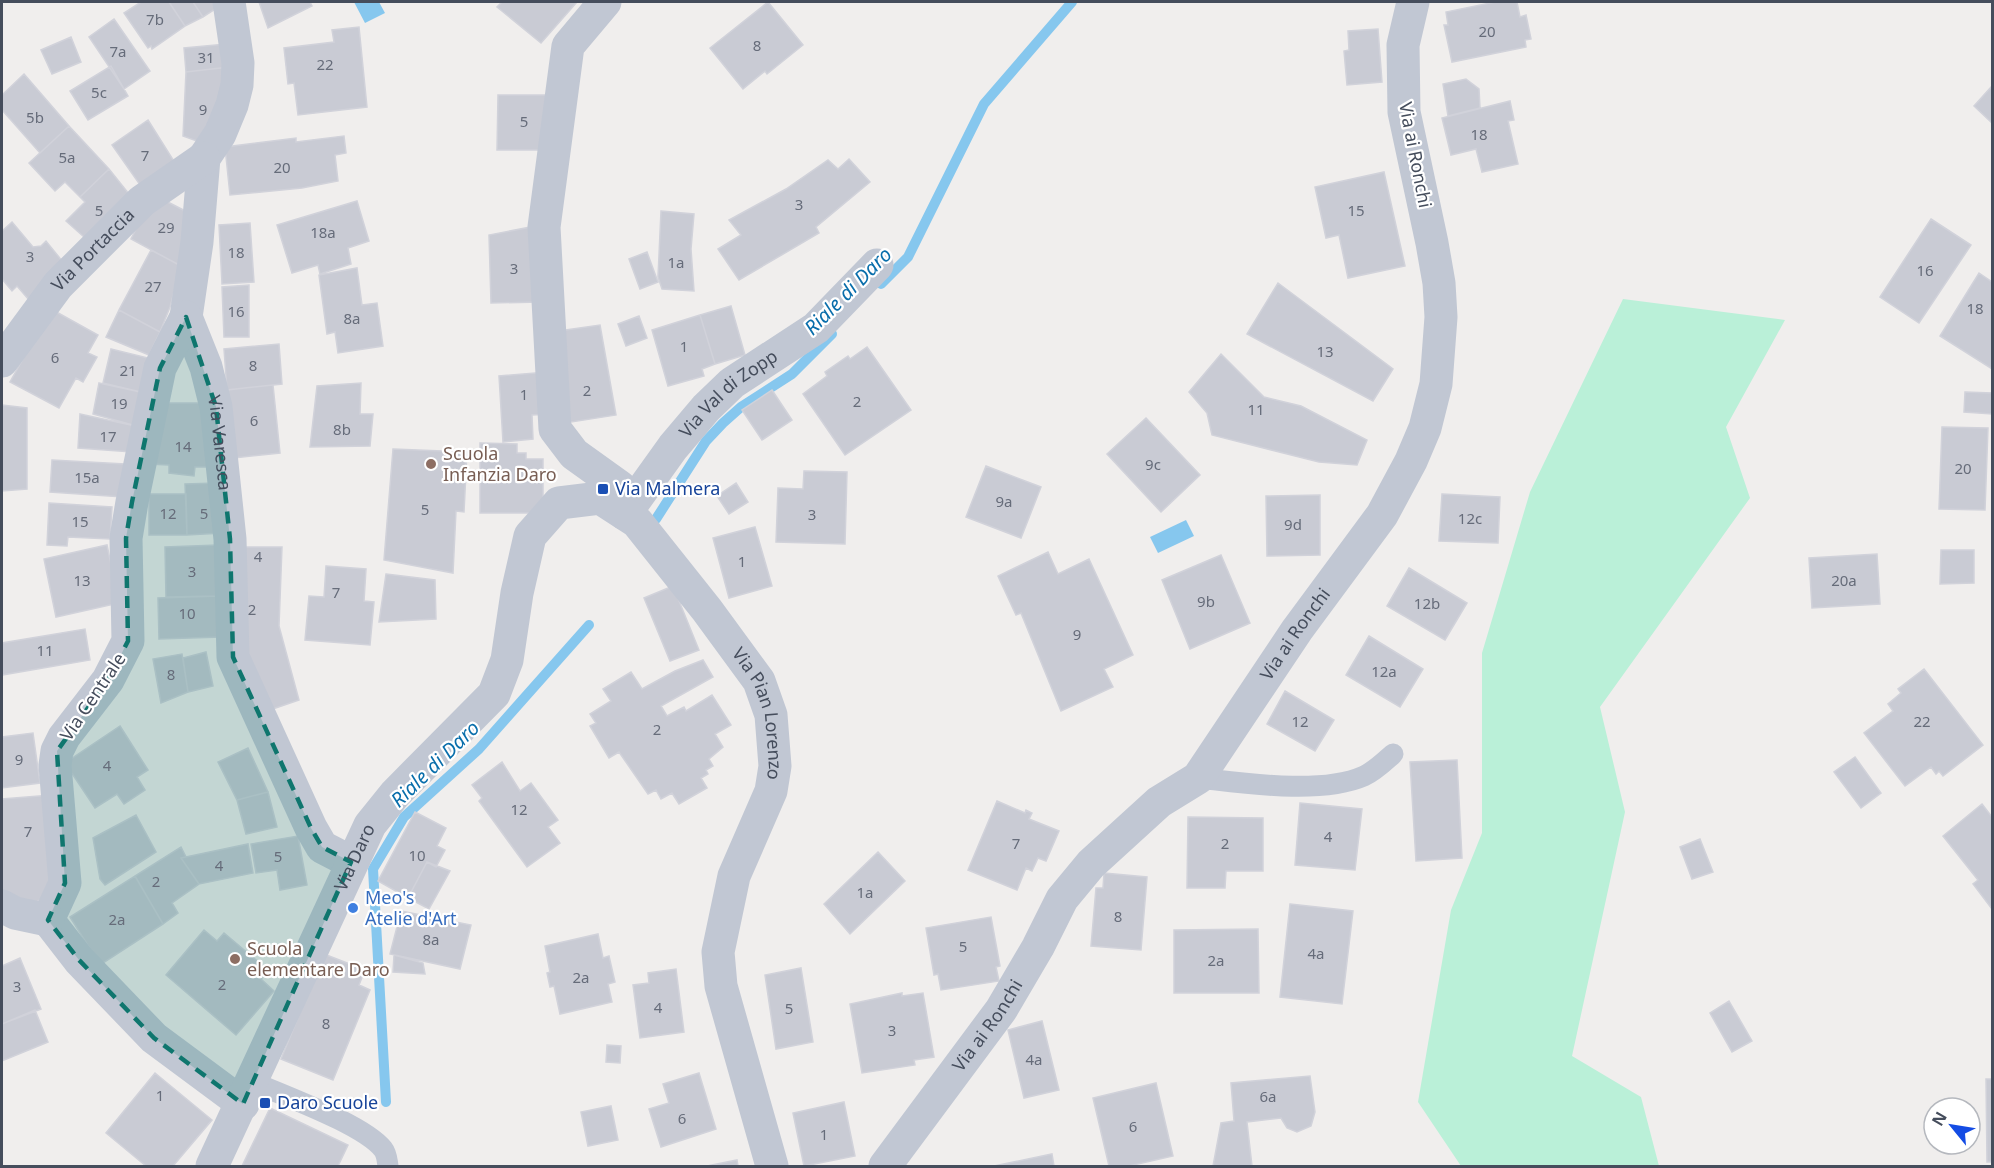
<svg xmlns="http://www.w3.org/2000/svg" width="1994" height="1168" viewBox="0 0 1994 1168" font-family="'Noto Sans',sans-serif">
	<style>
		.green { fill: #baf0d8 }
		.water { fill: #86c7ee }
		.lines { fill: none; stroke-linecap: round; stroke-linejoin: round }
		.stream { stroke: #86c7ee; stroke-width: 10 }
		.building { fill: #c9cbd4; stroke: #d1d2da; stroke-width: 1.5 }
		.service { stroke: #c1c7d3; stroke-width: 21 }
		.minor { stroke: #c1c7d3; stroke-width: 33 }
		.tertiary { stroke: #c1c7d3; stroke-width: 33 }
		.marked { fill: #0f766e; fill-opacity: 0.2; stroke: #0f766e; stroke-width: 4.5; stroke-dasharray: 12 8; stroke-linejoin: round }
		.education-dot { fill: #8d6e63; stroke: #fff; stroke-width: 2 }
		.transit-dot { fill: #1a4fb4; stroke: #fff; stroke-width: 2 }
		.shop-dot { fill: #3f7fe0; stroke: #fff; stroke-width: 2 }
		.labels { text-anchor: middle; stroke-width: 4.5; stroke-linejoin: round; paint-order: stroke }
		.number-label { font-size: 15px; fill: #666c7a }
		.street-label { font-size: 18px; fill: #454d5c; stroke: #fff }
		.education-label { font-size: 18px; fill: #785e54; stroke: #fff; text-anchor: start }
		.transit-label { font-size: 18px; fill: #164399; stroke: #fff; text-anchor: start }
		.shop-label { font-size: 18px; fill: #366cbe; stroke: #fff; text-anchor: start }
		.water-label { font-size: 20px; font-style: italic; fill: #096eab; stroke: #fff }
	</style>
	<rect width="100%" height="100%" fill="#f0eeed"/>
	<path class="green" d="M 1623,299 L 1785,320 L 1726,427 L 1750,498 L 1600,707 L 1625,812 L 1572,1056 L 1641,1097 L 1659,1166 L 1461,1166 L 1418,1102 L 1451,910 L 1482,833 L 1482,653 L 1530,492 Z"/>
	<path class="water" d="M 354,2 L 379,2 L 385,13 L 365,23 Z
		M 1186,520 L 1194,536 L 1158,553 L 1150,537 Z"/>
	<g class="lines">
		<path class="stream" d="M 881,284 L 908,257 L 984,104 L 1072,2
			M 656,519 L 706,441 L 723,423 L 741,407 L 792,374 L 832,334
			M 386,1102 L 373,869 L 404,817 L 479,749 L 589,625"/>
	</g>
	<path class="building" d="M 141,2 L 169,2 L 185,26 L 152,49 L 151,46 L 148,48 L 124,13 Z
		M 169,2 L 193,2 L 203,17 L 185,26 Z
		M 193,2 L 226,2 L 203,17 Z
		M 259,2 L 310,2 L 312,6 L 268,28 Z
		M 502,2 L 577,2 L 541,43 L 497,7 Z
		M 768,2 L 803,45 L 767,74 L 765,71 L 743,89 L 710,48 Z
		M 1495,2 L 1517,2 L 1520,17 L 1526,15 L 1531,39 L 1525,40 L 1526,47 L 1452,62 L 1444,25 L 1448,25 L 1446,12 Z
		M 114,19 L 150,71 L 124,89 L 89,37 Z
		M 359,27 L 367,107 L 298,115 L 294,83 L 288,84 L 284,48 L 334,42 L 332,30 Z
		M 1378,29 L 1382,82 L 1347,85 L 1344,51 L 1349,50 L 1348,31 Z
		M 71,37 L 81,62 L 52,74 L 41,50 Z
		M 226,44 L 229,67 L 186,72 L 184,48 Z
		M 111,66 L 128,96 L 88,120 L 70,91 Z
		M 229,67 L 208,145 L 183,136 L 186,72 Z
		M 24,74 L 69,126 L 40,153 L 2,110 L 2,95 Z
		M 1466,79 L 1479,89 L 1480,108 L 1448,116 L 1443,84 Z
		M 1992,86 L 1992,123 L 1974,106 Z
		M 498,95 L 550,95 L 549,150 L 497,150 Z
		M 1510,101 L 1514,120 L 1508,121 L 1518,164 L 1482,172 L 1476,149 L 1451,155 L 1442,118 Z
		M 148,120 L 177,166 L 145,192 L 112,145 Z
		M 69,126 L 109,169 L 80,197 L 65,182 L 55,191 L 29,163 Z
		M 344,136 L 346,153 L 335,155 L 338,181 L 302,188 L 230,195 L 225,147 L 296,138 L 296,142 Z
		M 849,159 L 870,182 L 816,227 L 819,233 L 739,280 L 718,249 L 741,235 L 729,220 L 786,189 L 828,160 L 838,169 Z
		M 109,169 L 133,199 L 93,245 L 66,221 L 85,202 L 80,197 Z
		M 1384,172 L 1405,266 L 1348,278 L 1339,235 L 1326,238 L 1315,187 Z
		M 158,197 L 197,217 L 181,266 L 131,239 L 149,203 Z
		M 357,201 L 369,241 L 348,248 L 351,264 L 320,274 L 318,265 L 292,273 L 277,225 Z
		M 661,211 L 694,214 L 691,249 L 694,291 L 662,289 L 658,277 Z
		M 1931,219 L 1971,245 L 1919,323 L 1880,297 Z
		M 12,222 L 33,247 L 41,246 L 46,241 L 67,267 L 29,300 L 17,286 L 12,291 L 2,279 L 2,231 Z
		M 250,223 L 254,282 L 222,284 L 219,225 Z
		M 536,226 L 540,302 L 491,303 L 489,235 Z
		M 151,250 L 181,266 L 170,307 L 160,332 L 119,310 Z
		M 647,252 L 658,282 L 640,289 L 629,259 Z
		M 357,268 L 362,305 L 377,303 L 383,346 L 338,353 L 335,332 L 327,334 L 319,275 Z
		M 1979,273 L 1992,282 L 1992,369 L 1940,336 Z
		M 1278,283 L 1393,369 L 1373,401 L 1247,334 Z
		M 249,285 L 249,337 L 224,337 L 222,287 Z
		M 731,306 L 745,355 L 715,364 L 700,315 Z
		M 51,309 L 98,335 L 88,353 L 97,357 L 83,382 L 76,378 L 59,408 L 10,382 Z
		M 119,310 L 160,332 L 149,355 L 106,337 Z
		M 700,315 L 715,364 L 702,369 L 704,376 L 668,386 L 652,330 Z
		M 639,316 L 647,338 L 626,346 L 618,324 Z
		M 600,325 L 616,415 L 565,423 L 552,332 Z
		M 279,344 L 282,384 L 227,390 L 224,349 Z
		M 867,347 L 911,410 L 845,455 L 803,394 L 827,376 L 825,372 L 848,356 L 850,359 Z
		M 111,349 L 152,359 L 145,393 L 103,383 Z
		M 1221,354 L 1264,397 L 1301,406 L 1367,440 L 1357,465 L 1319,462 L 1212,435 L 1207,413 L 1189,392 Z
		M 547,372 L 550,414 L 532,415 L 533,439 L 503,442 L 499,376 Z
		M 99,383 L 145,393 L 140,427 L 93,414 Z
		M 361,383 L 360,414 L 373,414 L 370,446 L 310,447 L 317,386 Z
		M 273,385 L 280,453 L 234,458 L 227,390 Z
		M 772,390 L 792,420 L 762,440 L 742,410 Z
		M 1965,392 L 1992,393 L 1992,414 L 1964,412 Z
		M 161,403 L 205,403 L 213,467 L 195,467 L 194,476 L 169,473 L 169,465 L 149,464 Z
		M 2,405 L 27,408 L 27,489 L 2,491 Z
		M 80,414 L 140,427 L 132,452 L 78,448 Z
		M 1146,418 L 1200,475 L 1161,512 L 1107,454 Z
		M 1942,427 L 1988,428 L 1985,510 L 1939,509 Z
		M 480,443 L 517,444 L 517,453 L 526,453 L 526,459 L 543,459 L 543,513 L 480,513 Z
		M 393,449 L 467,452 L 464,512 L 456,511 L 453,573 L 384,560 Z
		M 52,460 L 125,464 L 123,497 L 50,492 Z
		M 986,466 L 1041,487 L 1021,538 L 966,517 Z
		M 804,471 L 847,472 L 845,544 L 776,542 L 778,488 L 803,489 Z
		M 217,483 L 222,533 L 187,535 L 185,484 Z
		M 736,483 L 748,502 L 729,514 L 717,496 Z
		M 149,494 L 186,494 L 187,535 L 149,535 Z
		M 1442,494 L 1500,497 L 1498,543 L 1439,541 Z
		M 1320,495 L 1320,555 L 1267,556 L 1266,496 Z
		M 49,503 L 112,507 L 110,539 L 68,537 L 67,546 L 47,545 Z
		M 755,527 L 772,586 L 729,598 L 713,538 Z
		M 107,545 L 119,603 L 56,617 L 44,559 Z
		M 218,545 L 219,596 L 166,597 L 165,547 Z
		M 241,547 L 282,547 L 279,626 L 299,700 L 261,713 L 242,668 Z
		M 1941,550 L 1974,550 L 1974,583 L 1940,584 Z
		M 1048,552 L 1058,574 L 1089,559 L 1133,655 L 1104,669 L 1113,687 L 1061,711 L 1021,613 L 1016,615 L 998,576 Z
		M 1877,554 L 1880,604 L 1812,608 L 1809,558 Z
		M 1221,555 L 1250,623 L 1190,649 L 1162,580 Z
		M 326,566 L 366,569 L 364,601 L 374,602 L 370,645 L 305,640 L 309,596 L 324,597 Z
		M 1409,568 L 1467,603 L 1445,640 L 1387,606 Z
		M 386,574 L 435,580 L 436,619 L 379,622 Z
		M 673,586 L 699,650 L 670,661 L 644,598 Z
		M 219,596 L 221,637 L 159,639 L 158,598 Z
		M 85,629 L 90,660 L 2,675 L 2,643 Z
		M 1369,636 L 1423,669 L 1400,707 L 1346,675 Z
		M 206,652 L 213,686 L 188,692 L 183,658 Z
		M 182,654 L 188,692 L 161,703 L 153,659 Z
		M 703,660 L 713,677 L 661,706 L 667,716 L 684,707 L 686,711 L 712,695 L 731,725 L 715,734 L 723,747 L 709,759 L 713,766 L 706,770 L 708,774 L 701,778 L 707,788 L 679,804 L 672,793 L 661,799 L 656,790 L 648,794 L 619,752 L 609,758 L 590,726 L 596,723 L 590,714 L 611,701 L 603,689 L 631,672 L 642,689 L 675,671 Z
		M 1924,669 L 1983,745 L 1943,776 L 1939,771 L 1936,774 L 1931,767 L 1905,786 L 1864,733 L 1893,711 L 1888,704 L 1901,693 L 1898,689 Z
		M 1285,691 L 1334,720 L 1315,751 L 1267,724 Z
		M 120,726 L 148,770 L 137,777 L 145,790 L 124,804 L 117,794 L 95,808 L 65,763 Z
		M 33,733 L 40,783 L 2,788 L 2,737 Z
		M 248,748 L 268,792 L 237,800 L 218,762 Z
		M 1855,757 L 1881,793 L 1861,808 L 1834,772 Z
		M 1457,760 L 1462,858 L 1416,861 L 1410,762 Z
		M 502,762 L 520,791 L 531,783 L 558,820 L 548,827 L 560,843 L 527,867 L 479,801 L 482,798 L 472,785 Z
		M 268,792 L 277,827 L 246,834 L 237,800 Z
		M 51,795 L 59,865 L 48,895 L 35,903 L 2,897 L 2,799 Z
		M 997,801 L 1025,813 L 1026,810 L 1032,813 L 1029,819 L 1059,831 L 1046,861 L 1038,858 L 1032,871 L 1026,868 L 1017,890 L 968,870 Z
		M 1300,803 L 1362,809 L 1355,870 L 1295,865 Z
		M 1982,804 L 1992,817 L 1992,909 L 1973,884 L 1978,880 L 1943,836 Z
		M 415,812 L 446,828 L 437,846 L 445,850 L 436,867 L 427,862 L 408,898 L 378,881 Z
		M 136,815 L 156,852 L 105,885 L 100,879 L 93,838 Z
		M 1188,817 L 1263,818 L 1263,871 L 1226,871 L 1225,888 L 1187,888 Z
		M 298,836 L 307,885 L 280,890 L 277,870 L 256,873 L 251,844 Z
		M 1700,839 L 1713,872 L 1692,879 L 1680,847 Z
		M 248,844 L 253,873 L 199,884 L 181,858 Z
		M 181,847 L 186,857 L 181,858 L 199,884 L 172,903 L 178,913 L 163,924 L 135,876 Z
		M 878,852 L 905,881 L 850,934 L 824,904 Z
		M 427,862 L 450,871 L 429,909 L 408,898 Z
		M 1104,873 L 1147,877 L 1141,950 L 1091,946 L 1096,888 L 1103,888 Z
		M 135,876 L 163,924 L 100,965 L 70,917 Z
		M 1290,904 L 1353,911 L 1342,1004 L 1280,997 Z
		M 401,911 L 471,925 L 460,969 L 390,954 Z
		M 991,917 L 1000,966 L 996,967 L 999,981 L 941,990 L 938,974 L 934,975 L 926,928 Z
		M 1258,929 L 1259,993 L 1174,993 L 1174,930 Z
		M 204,930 L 217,941 L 224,933 L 269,971 L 261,979 L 274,991 L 236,1035 L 166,975 Z
		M 598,934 L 603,958 L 609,956 L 615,982 L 608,984 L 612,1002 L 560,1014 L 554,986 L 550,987 L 547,973 L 550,972 L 545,946 Z
		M 324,954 L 365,970 L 359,985 L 370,990 L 333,1080 L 281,1059 Z
		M 394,955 L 423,963 L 425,974 L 393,972 Z
		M 20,958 L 41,1009 L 2,1024 L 2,966 Z
		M 801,968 L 813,1042 L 776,1049 L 765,975 Z
		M 676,969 L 684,1032 L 640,1038 L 633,985 L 649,983 L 648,973 Z
		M 902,993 L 902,996 L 923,993 L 934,1057 L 914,1060 L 915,1065 L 862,1073 L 850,1004 Z
		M 1729,1001 L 1752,1041 L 1732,1052 L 1710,1013 Z
		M 35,1010 L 48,1042 L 2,1061 L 2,1024 Z
		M 1042,1021 L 1059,1090 L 1024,1098 L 1008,1030 Z
		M 607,1045 L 621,1046 L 620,1063 L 606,1062 Z
		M 155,1073 L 212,1120 L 173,1166 L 146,1166 L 106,1133 Z
		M 699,1073 L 716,1129 L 661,1147 L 649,1109 L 669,1103 L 663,1084 Z
		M 1310,1076 L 1315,1112 L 1311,1126 L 1297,1132 L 1287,1128 L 1281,1118 L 1247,1122 L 1252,1166 L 1213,1166 L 1221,1123 L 1234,1121 L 1231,1083 Z
		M 1986,1079 L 1992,1079 L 1992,1162 L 1987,1162 Z
		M 1156,1083 L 1173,1156 L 1129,1166 L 1109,1166 L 1093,1098 Z
		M 844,1102 L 855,1156 L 804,1166 L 793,1113 Z
		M 611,1106 L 618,1140 L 588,1146 L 581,1112 Z
		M 270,1108 L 348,1145 L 338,1166 L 242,1166 Z
		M 1052,1154 L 1054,1166 L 994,1166 Z
		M 737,1160 L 738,1166 L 707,1166 Z"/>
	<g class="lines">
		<path class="service" d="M 1198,778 C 1244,783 1321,795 1364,776 C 1375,771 1384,762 1393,754
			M 253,1082 C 284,1096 363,1124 383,1149 C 387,1154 387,1160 388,1166"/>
		<g class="minor">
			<path id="s1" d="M 229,2 L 238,63 L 237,85 L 232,105 L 220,134 L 204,158 L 197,242 L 186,317 L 206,367 L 216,407 L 230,539 L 233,657 L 311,828 L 322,847 L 351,862"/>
			<path d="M 605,2 L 568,46 L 544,227 L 555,429 L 574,454 L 620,487 L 617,507"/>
			<path d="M 186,317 L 160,368 L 132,502 L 126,538 L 128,641 L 108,680 L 64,737 L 57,751 L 55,765 L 65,883 L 48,920 L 79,960 L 154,1038 L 243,1104"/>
			<path id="s2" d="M 2,361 L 58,285 L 142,201 L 204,158"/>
			<path id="s3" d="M 625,514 L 673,447 L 706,408 L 732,383 L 816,328 L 877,265"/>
			<path d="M 2,906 L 15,913 L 48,920"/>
			<path id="s4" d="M 885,1166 L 1001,1010 L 1038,947 L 1062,899 L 1091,864 L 1159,802 L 1198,778 L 1297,630 L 1382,515 L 1411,461 L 1425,428 L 1436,384 L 1441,317 L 1439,283 L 1432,243 L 1404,112 L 1403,45 L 1413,2"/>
		</g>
		<path class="tertiary" id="s5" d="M 212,1166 L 370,825 L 395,794 L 494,694 L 507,660 L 517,593 L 530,536 L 559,503 L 600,498 L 637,522 L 707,610 L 759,681 L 771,715 L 775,766 L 771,791 L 734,876 L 718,952 L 721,986 L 772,1166"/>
	</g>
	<path class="marked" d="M 186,317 L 216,407 L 230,539 L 233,657 L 311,828 L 322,847 L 351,862 L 243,1104 L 154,1038 L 79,960 L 48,920 L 65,883 L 57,751 L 108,680 L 128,641 L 126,538 L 132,502 L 160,368 Z"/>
	<g class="education-dot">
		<circle cx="431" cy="464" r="6"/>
		<circle cx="235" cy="959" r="6"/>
	</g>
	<g class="transit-dot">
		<rect x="597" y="483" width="12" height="12" rx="3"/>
		<rect x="259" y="1097" width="12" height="12" rx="3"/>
	</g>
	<circle class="shop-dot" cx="353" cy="908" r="6"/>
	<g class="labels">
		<g class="number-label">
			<text x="155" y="25">7b</text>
			<text x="1487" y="37">20</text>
			<text x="757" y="51">8</text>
			<text x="118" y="57">7a</text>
			<text x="206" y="63">31</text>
			<text x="325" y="70">22</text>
			<text x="99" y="98">5c</text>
			<text x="203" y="115">9</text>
			<text x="35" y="123">5b</text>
			<text x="524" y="127">5</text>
			<text x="1479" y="140">18</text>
			<text x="145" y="161">7</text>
			<text x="67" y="163">5a</text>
			<text x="282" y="173">20</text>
			<text x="799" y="210">3</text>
			<text x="99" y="216">5</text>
			<text x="1356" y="216">15</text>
			<text x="166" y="233">29</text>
			<text x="323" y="238">18a</text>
			<text x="236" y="258">18</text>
			<text x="30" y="262">3</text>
			<text x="676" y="268">1a</text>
			<text x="514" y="274">3</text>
			<text x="1925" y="276">16</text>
			<text x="153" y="292">27</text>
			<text x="1975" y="314">18</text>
			<text x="236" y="317">16</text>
			<text x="352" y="324">8a</text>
			<text x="684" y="352">1</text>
			<text x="1325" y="357">13</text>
			<text x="55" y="363">6</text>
			<text x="253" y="371">8</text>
			<text x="128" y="376">21</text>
			<text x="587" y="396">2</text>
			<text x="524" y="400">1</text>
			<text x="857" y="407">2</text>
			<text x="119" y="409">19</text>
			<text x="1256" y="415">11</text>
			<text x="254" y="426">6</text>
			<text x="342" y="435">8b</text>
			<text x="108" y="442">17</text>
			<text x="183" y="452">14</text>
			<text x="1153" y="470">9c</text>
			<text x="1963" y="474">20</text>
			<text x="87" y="483">15a</text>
			<text x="1004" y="507">9a</text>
			<text x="425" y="515">5</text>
			<text x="168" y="519">12</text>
			<text x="204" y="519">5</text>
			<text x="812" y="520">3</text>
			<text x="1470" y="524">12c</text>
			<text x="80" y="527">15</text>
			<text x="1293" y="530">9d</text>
			<text x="258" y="562">4</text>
			<text x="742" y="567">1</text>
			<text x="192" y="577">3</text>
			<text x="82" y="586">13</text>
			<text x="1844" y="586">20a</text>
			<text x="336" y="598">7</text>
			<text x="1206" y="607">9b</text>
			<text x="1427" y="609">12b</text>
			<text x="252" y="615">2</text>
			<text x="187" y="619">10</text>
			<text x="1077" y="640">9</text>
			<text x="45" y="656">11</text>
			<text x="1384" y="677">12a</text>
			<text x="171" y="680">8</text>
			<text x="1300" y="727">12</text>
			<text x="1922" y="727">22</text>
			<text x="657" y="735">2</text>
			<text x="19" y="765">9</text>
			<text x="107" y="771">4</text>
			<text x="519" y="815">12</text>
			<text x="28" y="837">7</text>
			<text x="1328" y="842">4</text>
			<text x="1016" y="849">7</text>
			<text x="1225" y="849">2</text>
			<text x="417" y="861">10</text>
			<text x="278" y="862">5</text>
			<text x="219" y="871">4</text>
			<text x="156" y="887">2</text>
			<text x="865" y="898">1a</text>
			<text x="1118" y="922">8</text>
			<text x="117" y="925">2a</text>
			<text x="431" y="945">8a</text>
			<text x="963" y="952">5</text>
			<text x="1316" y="959">4a</text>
			<text x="1216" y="966">2a</text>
			<text x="581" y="983">2a</text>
			<text x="222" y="990">2</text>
			<text x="17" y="992">3</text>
			<text x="658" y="1013">4</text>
			<text x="789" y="1014">5</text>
			<text x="326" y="1029">8</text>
			<text x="892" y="1036">3</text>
			<text x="1034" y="1065">4a</text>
			<text x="160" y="1101">1</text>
			<text x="1268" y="1102">6a</text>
			<text x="682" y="1124">6</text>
			<text x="1133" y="1132">6</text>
			<text x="824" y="1140">1</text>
		</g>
		<g class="street-label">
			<text transform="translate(1415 155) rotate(79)" y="6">Via ai Ronchi</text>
			<text dy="6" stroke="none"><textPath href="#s2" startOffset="144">Via Portaccia</textPath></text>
			<text dy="6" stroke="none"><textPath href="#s3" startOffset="160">Via Val di Zopp</textPath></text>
			<text dy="6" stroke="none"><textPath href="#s1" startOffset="456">Via Varesca</textPath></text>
			<text dy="6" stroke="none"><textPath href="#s4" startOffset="678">Via ai Ronchi</textPath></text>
			<text transform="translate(93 697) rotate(-56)" y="6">Via Centrale</text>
			<text dy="6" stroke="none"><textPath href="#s5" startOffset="1080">Via Pian Lorenzo</textPath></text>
			<text dy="6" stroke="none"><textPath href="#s5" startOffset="340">Via Daro</textPath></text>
			<text dy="6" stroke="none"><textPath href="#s4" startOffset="174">Via ai Ronchi</textPath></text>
		</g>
		<g class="education-label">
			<text x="443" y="460">Scuola<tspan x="443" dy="21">Infanzia Daro</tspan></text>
			<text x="247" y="955">Scuola<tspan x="247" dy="21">elementare Daro</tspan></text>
		</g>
		<g class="transit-label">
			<text x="615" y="495">Via Malmera</text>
			<text x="277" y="1109">Daro Scuole</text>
		</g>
		<g class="shop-label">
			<text x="365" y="904">Meo's<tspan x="365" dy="21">Atelie d'Art</tspan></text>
		</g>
		<g class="water-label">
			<text transform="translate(848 291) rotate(-45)" y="7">Riale di Daro</text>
			<text transform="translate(435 764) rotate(-44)" y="7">Riale di Daro</text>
		</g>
	</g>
	<rect width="1994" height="1168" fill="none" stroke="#454d5c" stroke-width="6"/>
	<g transform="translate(1952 1126) rotate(300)"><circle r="28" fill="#ffffff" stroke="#b5b8be" stroke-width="1.5"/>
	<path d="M0-4.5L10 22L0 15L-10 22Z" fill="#144ce4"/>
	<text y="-9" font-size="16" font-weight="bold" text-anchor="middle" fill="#454d5c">N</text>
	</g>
</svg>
